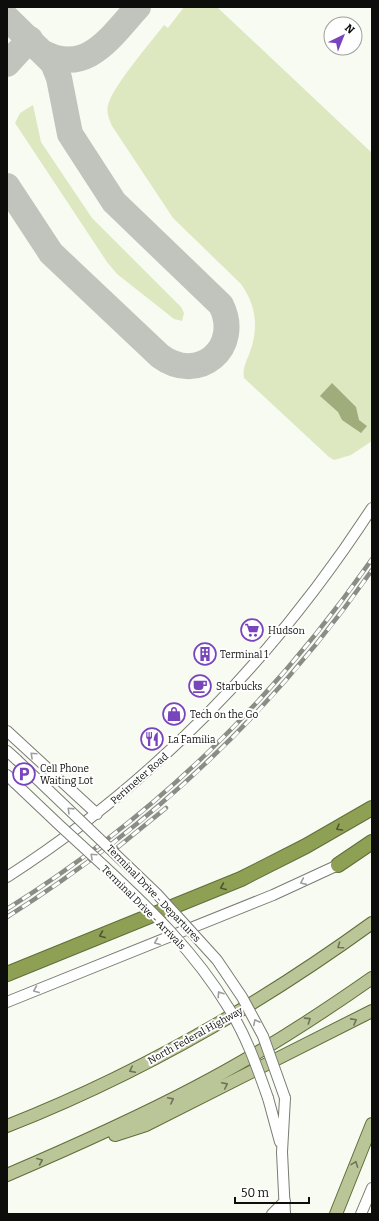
<svg xmlns="http://www.w3.org/2000/svg" width="379" height="1221" viewBox="0 0 379 1221" font-family="Bitter,serif">
	<style>
		.green { fill: #dde8c0 }
		.water { fill: #9fac7c }
		.lines { fill: none; stroke-linecap: round; stroke-linejoin: round }
		.taxiway { stroke: #c1c4bc; stroke-width: 26 }
		.minor-casing { stroke: #797c74; stroke-width: 12 }
		.major-casing { stroke: #616d3a; stroke-width: 14 }
		.highway-casing { stroke: #616d3a; stroke-width: 16 }
		.minor { stroke: #fff; stroke-width: 10 }
		.major { stroke: #bbc698; stroke-width: 12 }
		.highway { stroke: #8ea054; stroke-width: 14 }
		.rail-casing { stroke: #8a8c86; stroke-width: 4.5 }
		.rail { stroke: #fff; stroke-width: 3; stroke-dasharray: 9; stroke-linecap: butt }
		.minor-bridge-casing { stroke: #797c74; stroke-width: 12; stroke-linecap: butt }
		.minor-bridge { stroke: #fff; stroke-width: 10 }
		.oneway { stroke: #9e9f9d }
		.oneway2 { stroke: #4e5730 }
		.oneway3 { stroke: #6d7359 }
		.labels { text-anchor: middle; stroke-width: 4; stroke-linejoin: round; paint-order: stroke }
		.poi-label { font-size: 10px; fill: #0d0e0b; stroke: #fff; text-anchor: start }
		.street-label { font-size: 10px; fill: #0d0e0b; stroke: #fff }
	</style>
	<rect width="100%" height="100%" fill="#f8fbf2"/>
	<path class="green" d="M 184,7 L 217,7 L 372,153 L 372,441 L 351,455 L 334,460 L 329,457 L 244,378 C 242,369 247,360 250,352 C 259,327 256,305 241,284 L 173,218 L 112,126 C 109,119 106,112 108,105 C 113,86 150,43 164,25 L 168,28 Z
		M 33,105 L 41,142 L 92,218 L 181,307 L 184,313 L 182,321 L 174,319 L 117,274 L 107,262 L 15,123 L 20,113 Z"/>
	<path class="water" d="M 332,383 L 356,407 L 359,420 L 367,426 L 361,433 L 342,420 L 338,412 L 320,396 Z"/>
	<g class="lines">
		<path class="taxiway" d="M 7,18 L 53,63 L 59,78 L 70,134 L 114,202 L 221,305 C 242,347 199,385 160,356 L 51,253 L 7,186
			M 42,52 C 87,77 111,36 138,7
			M 7,64 L 30,39"/>
		<g class="minor-casing">
			<path id="minor" d="M 7,731 L 97,814
				M 7,751 L 17,760
				M 7,775 L 15,783
				M 7,877 C 156,781 275,657 372,508
				M 7,1002 L 273,895 L 338,865
				M 268,1098 L 280,1142
				M 285,1098 L 282,1152 L 285,1214
				M 272,1214 L 285,1201
				M 361,1214 L 372,1188"/>
		</g>
		<g class="major-casing">
			<path id="major" d="M 7,1126 C 137,1075 259,1005 372,923
				M 115,1135 L 146,1125 L 372,1011
				M 7,1175 C 70,1148 133,1120 194,1088 C 256,1056 315,1018 372,978
				M 336,1214 L 372,1124"/>
		</g>
		<g class="highway-casing">
			<path id="highway" d="M 338,865 L 372,842
				M 7,974 L 241,879 L 306,846 L 372,808"/>
		</g>
		<use href="#minor" class="minor"/>
		<use href="#major" class="major"/>
		<use href="#highway" class="highway"/>
		<g class="rail-casing">
			<path id="rail" d="M 118,847 L 166,808
				M 7,909 C 155,816 272,702 372,559
				M 7,917 C 153,825 273,712 372,570"/>
		</g>
		<use href="#rail" class="rail"/>
		<g class="minor-bridge-casing">
			<path id="minor-bridge" d="M 17,760 L 157,894 L 217,960 L 242,997 L 263,1036 L 285,1098
				M 15,783 C 44,811 74,839 104,866 C 150,909 195,952 228,1007 C 246,1035 257,1067 268,1098"/>
		</g>
		<use href="#minor-bridge" class="minor-bridge"/>
	</g>
	<defs><path id="oneway-chevron" d="M-2-3.5L2.5 0L-2 3.5" fill="none" stroke-width="1.6" stroke-linecap="round" stroke-linejoin="round"/></defs>
	<g class="oneway">
		<use href="#oneway-chevron" transform="translate(33 755) rotate(-137)"/>
		<use href="#oneway-chevron" transform="translate(70 810) rotate(-136)"/>
		<use href="#oneway-chevron" transform="translate(93 856) rotate(-137)"/>
		<use href="#oneway-chevron" transform="translate(303 882) rotate(156)"/>
		<use href="#oneway-chevron" transform="translate(157 942) rotate(158)"/>
		<use href="#oneway-chevron" transform="translate(36 990) rotate(158)"/>
		<use href="#oneway-chevron" transform="translate(220 994) rotate(-123)"/>
		<use href="#oneway-chevron" transform="translate(256 1022) rotate(-117)"/>
	</g>
	<g class="oneway2">
		<use href="#oneway-chevron" transform="translate(339 828) rotate(150)"/>
		<use href="#oneway-chevron" transform="translate(223 887) rotate(157)"/>
		<use href="#oneway-chevron" transform="translate(102 935) rotate(158)"/>
	</g>
	<g class="oneway3">
		<use href="#oneway-chevron" transform="translate(340 946) rotate(145)"/>
		<use href="#oneway-chevron" transform="translate(308 1020) rotate(-33)"/>
		<use href="#oneway-chevron" transform="translate(354 1021) rotate(-28)"/>
		<use href="#oneway-chevron" transform="translate(132 1070) rotate(154)"/>
		<use href="#oneway-chevron" transform="translate(225 1085) rotate(-26)"/>
		<use href="#oneway-chevron" transform="translate(171 1100) rotate(-27)"/>
		<use href="#oneway-chevron" transform="translate(40 1161) rotate(-23)"/>
		<use href="#oneway-chevron" transform="translate(355 1164) rotate(-69)"/>
	</g>
	<defs>
		<g id="supermarket-ring" transform="scale(1.15)"><circle r="9.5" fill="#fff" stroke="#7945bd" stroke-width="1.5"/><path d="M-6-5.5h2.5l.6 2H6L4.5 2H-2.5L-4.4-4H-6ZM-1.5 3.2a1.3 1.3 0 1 0 .1 0ZM3 3.2a1.3 1.3 0 1 0 .1 0Z" fill="#7945bd"/></g>
		<g id="building-ring" transform="scale(1.15)"><circle r="9.5" fill="#fff" stroke="#7945bd" stroke-width="1.5"/><path d="M-4-6H4V6H1V3H-1V6H-4ZM-2.5-4.3h1.7v1.8h-1.7ZM.8-4.3h1.7v1.8H.8ZM-2.5-1h1.7V.8h-1.7ZM.8-1h1.7V.8H.8Z" fill="#7945bd"/></g>
		<g id="cafe-ring" transform="scale(1.15)"><circle r="9.5" fill="#fff" stroke="#7945bd" stroke-width="1.5"/><path d="M-5.5-4.5H6V0H3Q3 3.5 0 3.5H-2.5Q-5.5 3.5-5.5 0ZM3-3.2v2h1.7v-2ZM-6 4.5H4V6H-6Z" fill="#7945bd"/></g>
		<g id="shop-ring" transform="scale(1.15)"><circle r="9.5" fill="#fff" stroke="#7945bd" stroke-width="1.5"/><path d="M-5-2.5h2.3a2.7 3.5 0 0 1 5.4 0H5L5.5 6h-11ZM-1.5-2.5h3a1.5 2.3 0 0 0-3 0Z" fill="#7945bd"/></g>
		<g id="restaurant-ring" transform="scale(1.15)"><circle r="9.5" fill="#fff" stroke="#7945bd" stroke-width="1.5"/><path d="M-5-6h1v4h1v-4h1v4h1v-4h1v5L-1.5 .5V6h-2V.5L-5-1ZM5-6V6H3V1.5H1.5Q1.5-4 5-6Z" fill="#7945bd"/></g>
		<g id="parking-ring" transform="scale(1.15)"><circle r="9.5" fill="#fff" stroke="#7945bd" stroke-width="1.5"/><path d="M-3.5-5.5H1a3.5 3.5 0 0 1 0 7H-1V5.5H-3.5ZM-1-3.4V-.6H.8a1.4 1.4 0 0 0 0-2.8Z" fill="#7945bd"/></g>
	</defs>
	<g fill-rule="evenodd">
		<use href="#supermarket-ring" x="252" y="630"/>
		<use href="#building-ring" x="205" y="654"/>
		<use href="#cafe-ring" x="200" y="686"/>
		<use href="#shop-ring" x="174" y="714"/>
		<use href="#restaurant-ring" x="152" y="739"/>
		<use href="#parking-ring" x="24" y="774"/>
	</g>
	<g class="labels">
		<g class="poi-label">
			<text x="268" y="634">Hudson</text>
			<text x="220" y="658">Terminal 1</text>
			<text x="216" y="690">Starbucks</text>
			<text x="190" y="718">Tech on the Go</text>
			<text x="168" y="743">La Familia</text>
			<text x="40" y="772">Cell Phone<tspan x="40" dy="12">Waiting Lot</tspan></text>
		</g>
		<g class="street-label">
			<text transform="translate(139 778) rotate(-41)" y="4">Perimeter Road</text>
			<text transform="translate(154 893) rotate(46)" y="4">Terminal Drive - Departures</text>
			<text transform="translate(144 907) rotate(45)" y="4">Terminal Drive - Arrivals</text>
			<text transform="translate(195 1035) rotate(-29)" y="4">North Federal Highway</text>
		</g>
	</g>
	<rect width="379" height="1221" fill="none" stroke="#0d0e0b" stroke-width="16"/>
	<g transform="translate(343 36) rotate(43)"><circle r="19" fill="#ffffff" stroke="#9e9f9d"/>
	<path d="M0-3L7 15L0 10L-7 15Z" fill="#7945bd"/>
	<text y="-6" font-size="11" font-weight="bold" text-anchor="middle" fill="#0d0e0b">N</text>
	</g>
	<path d="M235 1197v6h74v-6" fill="none" stroke="#0d0e0b" stroke-width="2"/>
	<text x="241" y="1197" font-size="12" fill="#0d0e0b" stroke="#ffffff" stroke-width="3" paint-order="stroke">50 m</text>
</svg>
